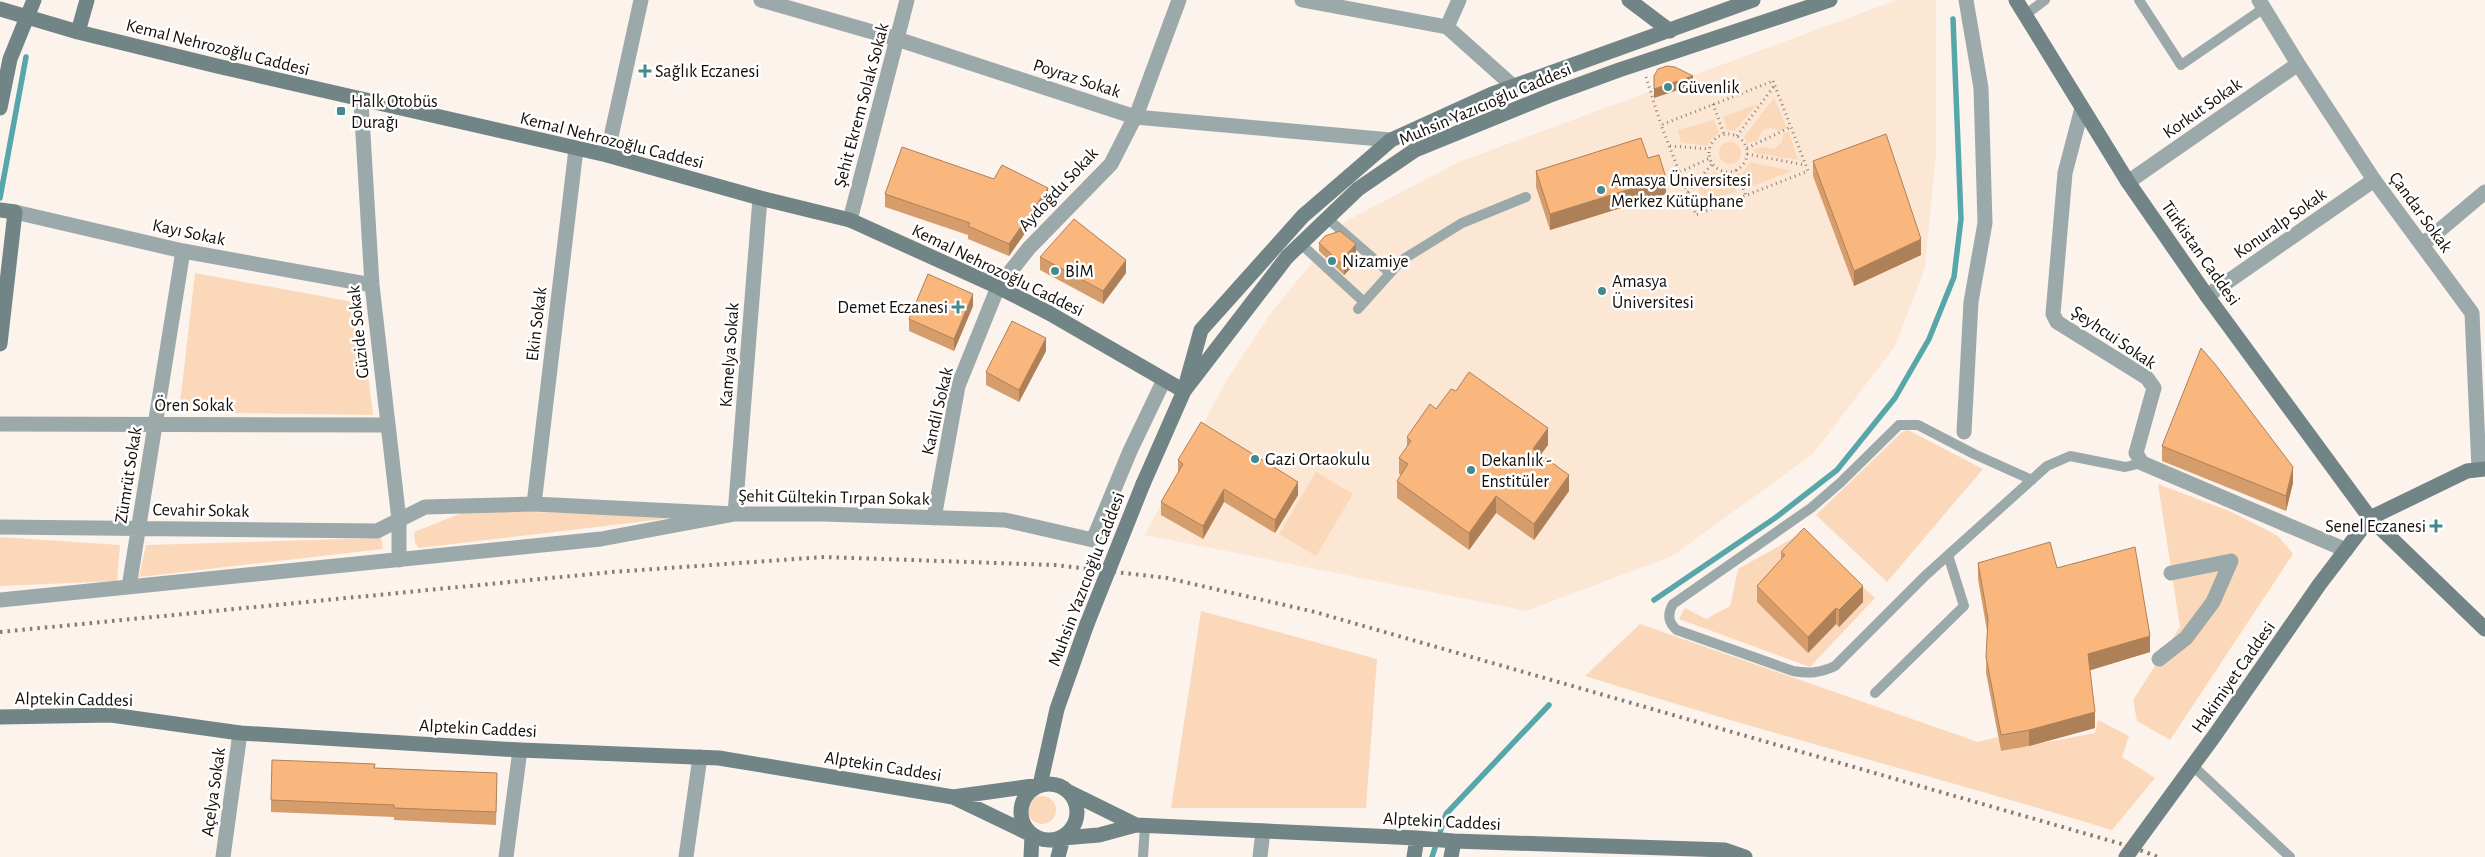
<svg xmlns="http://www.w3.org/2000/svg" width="2485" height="857" viewBox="0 0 2485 857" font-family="'Alegreya Sans',sans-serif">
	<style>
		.built { fill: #fce6d4 }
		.green { fill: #fbd8ba }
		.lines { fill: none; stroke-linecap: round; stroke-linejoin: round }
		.stream { stroke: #57a6aa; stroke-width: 5.5 }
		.path { stroke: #8b837d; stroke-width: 3; stroke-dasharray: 1 4; stroke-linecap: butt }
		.lane { stroke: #9ca9aa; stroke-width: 10 }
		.street { stroke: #9ca9aa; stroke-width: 15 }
		.secondary { stroke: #718486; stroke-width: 15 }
		.rail { stroke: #857d77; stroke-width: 4; stroke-dasharray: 2.5 5; stroke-linecap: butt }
		.secondary-bridge { stroke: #718486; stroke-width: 15 }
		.wall { fill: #d69d6c }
		.shaded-wall { fill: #ae8058 }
		.building { fill: #f9b77e; stroke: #ae8058 }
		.poi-dot { fill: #428a8f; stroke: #fff; stroke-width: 2 }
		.labels { text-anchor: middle; stroke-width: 5; stroke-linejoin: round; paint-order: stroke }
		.street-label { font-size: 18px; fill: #140d07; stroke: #fff }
		.poi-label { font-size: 18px; fill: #140d07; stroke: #fff; text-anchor: start }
	</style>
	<rect width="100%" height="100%" fill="#fcf3ed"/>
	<path class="built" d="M 1897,0 L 1936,0 L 1936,153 L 1925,268 L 1895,346 L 1813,454 L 1672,556 L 1526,611 L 1145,535 L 1225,383 L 1270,314 L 1346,221 L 1459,162 Z"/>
	<path class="green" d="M 1774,98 L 1787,128 L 1779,131 C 1769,124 1761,129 1758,140 L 1748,143 L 1744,137 Z
		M 1757,104 L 1735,131 L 1727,130 L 1723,117 Z
		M 1714,120 L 1719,132 L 1709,141 L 1707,146 L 1681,142 L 1678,130 Z
		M 1789,132 L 1798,160 L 1755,153 L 1753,150 L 1761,147 L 1774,149 L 1782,142 L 1783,134 Z
		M1719 153a11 11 0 1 1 22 0a11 11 0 1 1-22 0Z
		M 1750,162 L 1792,171 L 1750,187 L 1742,174 Z
		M 1714,171 L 1721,176 L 1729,176 L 1737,191 L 1707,202 L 1702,197 L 1697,187 Z
		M 195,273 L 359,303 L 373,415 L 179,412 Z
		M 1908,430 L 1983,469 L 1887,582 L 1816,515 L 1902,432 Z
		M 1316,472 L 1353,494 L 1316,556 L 1279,534 Z
		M 2158,484 L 2232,512 L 2278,536 L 2293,554 L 2170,740 L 2137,721 L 2133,700 L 2180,627 Z
		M 467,511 L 697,515 L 419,548 L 415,543 L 414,532 Z
		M 1804,532 L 1875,598 L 1810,667 L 1679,619 L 1685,608 L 1706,619 L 1730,606 L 1738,569 Z
		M 0,537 L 120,545 L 117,581 L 0,586 Z
		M 381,538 L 383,549 L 139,577 L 146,545 Z
		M 1201,611 L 1377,659 L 1366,808 L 1171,808 Z
		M 1640,624 L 1978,742 L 1998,737 L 2001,751 L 2095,733 L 2098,720 L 2129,736 L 2122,757 L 2155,778 L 2112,830 C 1937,777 1759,731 1585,676 Z
		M1028 810a14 14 0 1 1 28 0a14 14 0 1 1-28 0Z"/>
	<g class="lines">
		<path class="stream" d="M 0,198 L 26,57
			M 1654,600 L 1775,518 L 1837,470 L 1895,398 L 1929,339 L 1954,277 L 1961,219 L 1953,19
			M 1432,857 L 1446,814 L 1549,705"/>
		<path class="path" d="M 1646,77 L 1661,125
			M 1773,81 L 1808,171 L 1696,215 L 1661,125 Z
			M 1713,104 L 1724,134
			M1709 153a19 19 0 1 1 38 0a19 19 0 1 1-38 0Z
			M 1737,136 L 1774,86
			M 1670,146 L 1710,149
			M 1747,148 L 1791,127
			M 1747,154 L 1805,165
			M 1736,170 L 1746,196
			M 1680,172 L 1710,158
			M 1688,192 L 1713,163"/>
		<path class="lane" d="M 2139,0 L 2181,65 L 2264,8
			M 2025,15 L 2045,0
			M 1327,218 L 1390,273
			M 1301,244 L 1364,302
			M 1358,309 L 1402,260 L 1462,223 L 1526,197
			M 2032,480 L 1974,454 L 1918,425 L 1899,425 L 1840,483 L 1811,508 L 1673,604 C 1667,614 1668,623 1677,630 L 1793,671 C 1809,674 1820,673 1835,666 L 1926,575 L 2047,466 L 2070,456 L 2125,467 L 2142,463
			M 1875,693 L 1964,606 L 1948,555
			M 2193,766 L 2290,857
			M 1143,857 L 1145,825"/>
		<path class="street" d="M 761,0 L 897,39 L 1135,117 L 1391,140
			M 1302,0 L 1447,27 L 1513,86
			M 2259,0 L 2298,64 L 2374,180 L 2472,313 L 2479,469
			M 1447,27 L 1459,0
			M 361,101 L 372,285 L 399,520 L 399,560
			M 2082,108 L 2065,173 L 2053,314 L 2057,322 L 2147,378 L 2154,388 L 2136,453 L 2142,463 L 2346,550
			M 607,155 L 641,0
			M 2128,182 L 2298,64
			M 15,212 L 183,251 L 372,285
			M 850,220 L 907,0
			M 2422,245 L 2485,192
			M 2207,296 L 2374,180
			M 0,424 L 388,425
			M 1964,432 L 1971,302 L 1985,223 L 1981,88 L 1966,0
			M 534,504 L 576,149
			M 934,518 L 958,386 L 998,287 L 1029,248 L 1111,164 L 1138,111 L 1179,0
			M 0,527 L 377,531 L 425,507 L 534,504 L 735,514 L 823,514 L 1005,520 L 1093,540 L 1130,451 L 1164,380
			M 2171,573 L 2231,561
			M 129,587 L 183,251
			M 0,600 L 601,539 L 735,514 L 760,198
			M 2159,659 L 2186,638 L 2213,602 L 2231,561
			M 223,857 L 240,733
			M 506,857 L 520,750
			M 686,857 L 700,757
			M 1260,857 L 1263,831"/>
		<path class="secondary" d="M 1629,0 L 1670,31
			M 2016,0 L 2128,182 L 2207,296 L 2370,518 L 2485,629
			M 0,9 L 78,32 L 217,66 L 607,155 L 760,198 L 850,220 L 998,287 L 1049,313 L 1184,391 L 1201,330 L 1303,216 L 1391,140 L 1492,94 L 1753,0
			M 78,32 L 87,0
			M 0,108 L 10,59 L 34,0
			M 0,210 L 15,212 L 0,344
			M 1143,484 L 1184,391 L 1287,257 L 1358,189 L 1415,150 L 1548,96 L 1619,70 L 1830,0
			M 0,717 L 111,715 L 240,733 L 520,750 L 719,758 L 953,797 L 1032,835 L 1031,857
			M1021 812a28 28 0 1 1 56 0a28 28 0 1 1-56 0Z
			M 1069,792 L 1136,825
			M 953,797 L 1040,785 L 1057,709 L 1087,624
			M 1058,857 L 1063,838 L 1099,835 L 1136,825 L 1417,838 L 1454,841 L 1725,850 L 1745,857
			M 1414,857 L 1417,838
			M 1451,857 L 1454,841
			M 2126,857 L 2215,735 L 2319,585 L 2370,518 L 2467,471 L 2485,469"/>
		<path class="rail" d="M 0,632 L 612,572 L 824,557 L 1055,565 L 1167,578 L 1315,612 L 2132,847 L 2158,857"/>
		<path class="secondary-bridge" d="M 1087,624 L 1143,484"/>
	</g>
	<path class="wall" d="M 1648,158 L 1666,194 L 1550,230 L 1536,187 L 1536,171 Z
		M 1813,161 L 1921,255 L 1854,286 L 1813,176 Z
		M 994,179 L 1048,200 L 1009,256 L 968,239 L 968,235 L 885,207 L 885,194 Z
		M 1319,243 L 1356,252 L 1350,258 L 1351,268 L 1344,275 L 1319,251 Z
		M 1040,257 L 1126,273 L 1103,304 L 1040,270 Z
		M 973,306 L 954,351 L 909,331 L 909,319 Z
		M 1046,351 L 1019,402 L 986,385 L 986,372 Z
		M 1436,409 L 1548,445 L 1541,454 L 1569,491 L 1534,540 L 1496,513 L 1469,550 L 1397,498 L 1397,481 L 1401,475 L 1399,474 L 1399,458 L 1407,448 L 1407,437 Z
		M 2162,446 L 2293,483 L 2286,511 L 2162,461 Z
		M 1178,460 L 1298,495 L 1275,533 L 1224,502 L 1203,539 L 1161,515 L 1161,502 L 1178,473 Z
		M 1781,552 L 1863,602 L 1839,627 L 1836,624 L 1808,653 L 1757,602 L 1757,586 L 1781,560 Z
		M 1978,563 L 2057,568 L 2150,652 L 2090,670 L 2095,728 L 2029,746 L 2001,751 L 1986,673 L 1987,631 L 1978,579 Z
		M 375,768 L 497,785 L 496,825 L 394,820 L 394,817 L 271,812 L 271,800 Z"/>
	<path class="shaded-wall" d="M 1693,76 L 1693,85 L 1654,98 L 1654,89 Z
		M 1666,178 L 1666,194 L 1550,230 L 1550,214 Z
		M 1048,188 L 1048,200 L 1009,256 L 1009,244 Z
		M 1921,239 L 1921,255 L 1854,286 L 1854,271 Z
		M 1356,244 L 1356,252 L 1347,262 L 1347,254 Z
		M 1351,259 L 1351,268 L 1344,275 L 1344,266 Z
		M 1126,260 L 1126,273 L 1103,304 L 1103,291 Z
		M 973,294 L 973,306 L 954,351 L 954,339 Z
		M 1046,338 L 1046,351 L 1019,402 L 1019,390 Z
		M 1548,428 L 1548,445 L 1533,465 L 1533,449 Z
		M 2293,467 L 2293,483 L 2286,511 L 2286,496 Z
		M 1569,475 L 1569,491 L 1534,540 L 1534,524 Z
		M 1298,482 L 1298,495 L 1275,533 L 1275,520 Z
		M 1224,489 L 1224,502 L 1203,539 L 1203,526 Z
		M 1496,496 L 1496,513 L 1469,550 L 1469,533 Z
		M 1863,586 L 1863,602 L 1839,627 L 1839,610 Z
		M 1836,608 L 1836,624 L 1808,653 L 1808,637 Z
		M 2150,636 L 2150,652 L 2088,671 L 2088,654 Z
		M 2095,712 L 2095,728 L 2029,746 L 2029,730 Z"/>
	<path class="building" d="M 1667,66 L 1675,67 L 1693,76 L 1654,89 L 1654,76 L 1658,69 Z
		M 1886,134 L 1921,239 L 1854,271 L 1813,161 Z
		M 1641,138 L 1648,158 L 1659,155 L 1666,178 L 1550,214 L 1536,171 Z
		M 902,147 L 994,179 L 1002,165 L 1048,188 L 1009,244 L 968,226 L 970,223 L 885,194 Z
		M 1074,219 L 1126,260 L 1103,291 L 1040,257 Z
		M 1340,231 L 1356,244 L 1347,254 L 1351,259 L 1344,266 L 1319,243 L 1325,236 Z
		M 928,274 L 973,294 L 954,339 L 909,319 Z
		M 1012,321 L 1046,338 L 1019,390 L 986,372 Z
		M 2201,348 L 2215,364 L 2293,467 L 2286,496 L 2162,446 Z
		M 1469,372 L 1548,428 L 1533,449 L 1569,475 L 1534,524 L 1496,496 L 1469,533 L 1397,481 L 1408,464 L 1399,458 L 1411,441 L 1407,437 L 1430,404 L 1436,409 L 1451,389 L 1456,391 Z
		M 1201,422 L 1298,482 L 1275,520 L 1224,489 L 1203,526 L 1161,502 L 1183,464 L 1178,460 Z
		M 1804,528 L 1863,586 L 1839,610 L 1836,608 L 1808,637 L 1757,586 L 1785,555 L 1781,552 Z
		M 2050,542 L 2057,568 L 2135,547 L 2150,636 L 2088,654 L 2095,712 L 2029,730 L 2001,735 L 1986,657 L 1988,619 L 1978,563 Z
		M 272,760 L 375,764 L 374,768 L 497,773 L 496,812 L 394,808 L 394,805 L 271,800 Z"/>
	<g class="poi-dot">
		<path d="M642.5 63.5h5v5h5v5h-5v5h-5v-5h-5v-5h5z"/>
		<circle cx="1668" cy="87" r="5"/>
		<rect x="336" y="106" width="10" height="10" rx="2.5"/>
		<circle cx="1601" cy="190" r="5"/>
		<circle cx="1332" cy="261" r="5"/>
		<circle cx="1055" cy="271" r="5"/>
		<circle cx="1602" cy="291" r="5"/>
		<path d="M955.5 299.5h5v5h5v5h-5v5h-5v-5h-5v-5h5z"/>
		<circle cx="1255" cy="459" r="5"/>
		<circle cx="1471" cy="470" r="5"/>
		<path d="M2433.5 518.5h5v5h5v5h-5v5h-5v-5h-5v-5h5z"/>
	</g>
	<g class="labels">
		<g class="street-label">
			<text transform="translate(218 47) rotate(14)" y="6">Kemal Nehrozoğlu Caddesi</text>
			<text transform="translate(1077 78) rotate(18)" y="6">Poyraz Sokak</text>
			<text transform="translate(1485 104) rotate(-23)" y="6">Muhsin Yazıcıoğlu Caddesi</text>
			<text transform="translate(861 105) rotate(-75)" y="6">Şehit Ekrem Solak Sokak</text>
			<text transform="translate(2202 108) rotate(-35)" y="6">Korkut Sokak</text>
			<text transform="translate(612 140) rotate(14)" y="6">Kemal Nehrozoğlu Caddesi</text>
			<text transform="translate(1058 189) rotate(-47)" y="6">Aydoğdu Sokak</text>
			<text transform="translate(2421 212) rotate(54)" y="6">Çandar Sokak</text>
			<text transform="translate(2280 223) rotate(-35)" y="6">Konuralp Sokak</text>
			<text transform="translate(189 232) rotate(12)" y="6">Kayı Sokak</text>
			<text transform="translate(2201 253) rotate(55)" y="6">Türkistan Caddesi</text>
			<text transform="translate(998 270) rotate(26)" y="6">Kemal Nehrozoğlu Caddesi</text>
			<text transform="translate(536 324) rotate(-83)" y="6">Ekin Sokak</text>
			<text transform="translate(358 332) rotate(-96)" y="6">Güzide Sokak</text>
			<text transform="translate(2114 337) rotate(34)" y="6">Şeyhcui Sokak</text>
			<text transform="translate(729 355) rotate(-86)" y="6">Kamelya Sokak</text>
			<text x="194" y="411">Ören Sokak</text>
			<text transform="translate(937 411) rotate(-77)" y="6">Kandil Sokak</text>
			<text transform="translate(128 475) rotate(-81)" y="6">Zümrüt Sokak</text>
			<text transform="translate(834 497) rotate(1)" y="6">Şehit Gültekin Tırpan Sokak</text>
			<text transform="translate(201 510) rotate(1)" y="6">Cevahir Sokak</text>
			<text transform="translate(1086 579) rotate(-69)" y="6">Muhsin Yazıcıoğlu Caddesi</text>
			<text transform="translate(2233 677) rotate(-55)" y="6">Hakimiyet Caddesi</text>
			<text transform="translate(74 699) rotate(1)" y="6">Alptekin Caddesi</text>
			<text transform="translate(478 728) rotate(3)" y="6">Alptekin Caddesi</text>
			<text transform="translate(883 766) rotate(9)" y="6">Alptekin Caddesi</text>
			<text transform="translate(213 792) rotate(-82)" y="6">Açelya Sokak</text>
			<text transform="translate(1442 821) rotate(3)" y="6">Alptekin Caddesi</text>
		</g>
		<g class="poi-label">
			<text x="655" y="77">Sağlık Eczanesi</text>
			<text x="1678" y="93">Güvenlik</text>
			<text x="351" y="107">Halk Otobüs<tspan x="351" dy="21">Durağı</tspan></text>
			<text x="1611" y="186">Amasya Üniversitesi<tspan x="1611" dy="21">Merkez Kütüphane</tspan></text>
			<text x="1342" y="267">Nizamiye</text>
			<text x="1065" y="277">BİM</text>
			<text x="1612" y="287">Amasya<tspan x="1612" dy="21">Üniversitesi</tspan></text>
			<text x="948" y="313" text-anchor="end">Demet Eczanesi</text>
			<text x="1265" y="465">Gazi Ortaokulu</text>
			<text x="1481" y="466">Dekanlık -<tspan x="1481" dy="21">Enstitüler</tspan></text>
			<text x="2426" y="532" text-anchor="end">Senel Eczanesi</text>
		</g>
	</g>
</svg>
